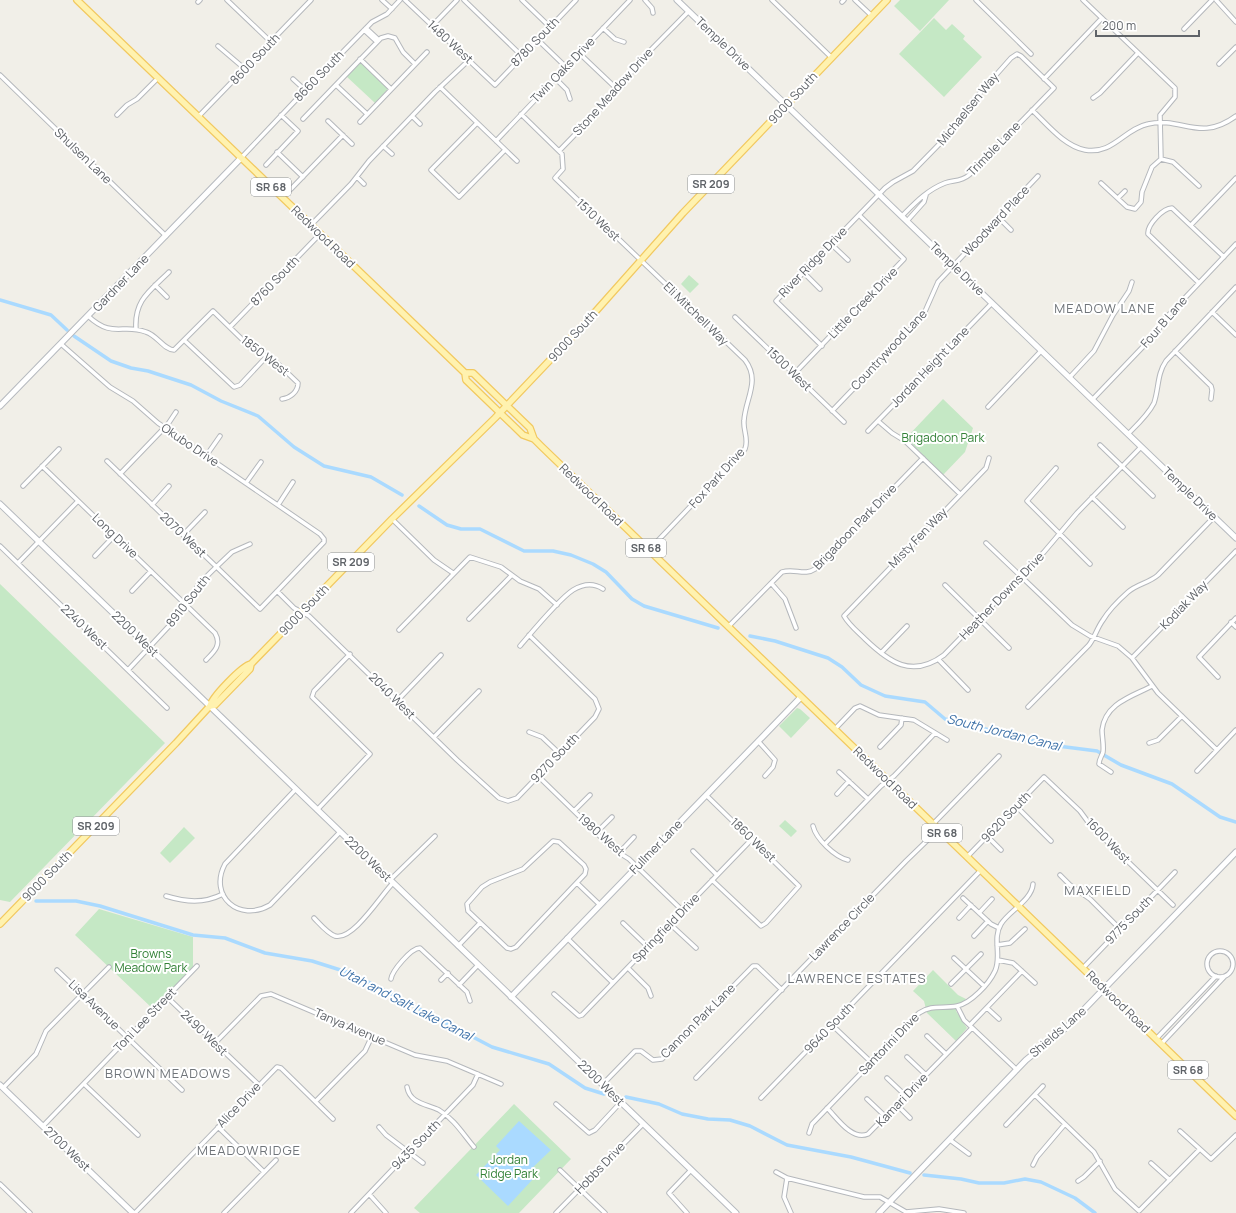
<svg xmlns="http://www.w3.org/2000/svg" width="1236" height="1213" viewBox="0 0 1236 1213" font-family="Manrope,sans-serif">
	<style>
		.green { fill: #c5e8c5 }
		.water { fill: #aadaff }
		.lines { fill: none; stroke-linecap: round; stroke-linejoin: round }
		.canal { stroke: #aadaff; stroke-width: 3.5 }
		.street-casing { stroke: #b5b8bc; stroke-width: 5.5 }
		.secondary-casing { stroke: #b6babf; stroke-width: 7 }
		.primary-casing { stroke: #f2c960; stroke-width: 8 }
		.street { stroke: #fff; stroke-width: 3.5 }
		.secondary { stroke: #fff; stroke-width: 5 }
		.primary { stroke: #fff2af; stroke-width: 5.5 }
		.labels { text-anchor: middle; stroke-width: 4; stroke-linejoin: round; paint-order: stroke }
		.shield { fill: #fff; stroke: #8f9295; stroke-width: 1 }
		.shield-label { font-size: 11px; font-weight: bold; fill: #5f6368 }
		.street-label { font-size: 12px; fill: #5f6368; stroke: #fff }
		.park-label { font-size: 12px; fill: #348238; stroke: #fff }
		.neighbourhood-label { font-size: 13px; letter-spacing: 1px; fill: #70757a; stroke: #fff }
		.water-label { font-size: 13px; font-style: italic; fill: #4174aa; stroke: #fff }
	</style>
	<rect width="100%" height="100%" fill="#f1efe8"/>
	<path class="green" d="M 900,0 L 949,0 L 920,31 L 894,6 Z
		M 934,18 L 946,30 L 952,24 L 965,36 L 963,39 L 982,57 L 944,97 L 899,54 Z
		M 358,63 L 362,64 L 388,89 L 375,103 L 346,76 Z
		M 689,275 L 699,284 L 690,293 L 681,284 Z
		M 943,399 L 973,428 L 965,452 L 943,475 L 906,438 Z
		M 0,584 L 165,743 L 10,902 L 0,900 Z
		M 797,708 L 800,709 L 810,718 L 791,738 L 779,726 Z
		M 785,820 L 797,831 L 791,837 L 779,826 Z
		M 184,827 L 195,838 L 170,863 L 160,853 Z
		M 99,909 L 193,937 L 193,968 L 153,1009 L 75,935 Z
		M 933,970 L 958,995 L 966,999 L 956,1011 L 967,1028 L 956,1041 L 927,1013 L 924,1001 L 913,991 Z
		M 514,1104 L 571,1159 L 519,1213 L 420,1213 L 414,1208 Z"/>
	<path class="water" d="M 519,1121 L 551,1150 L 527,1173 L 533,1179 L 508,1206 L 476,1175 L 500,1150 L 496,1146 Z"/>
	<g class="lines">
		<path class="canal" d="M 0,300 L 51,315 L 67,330
			M 74,336 L 111,361 L 131,368 L 148,371 L 191,385 L 221,401 L 258,416 L 294,447 L 324,466 L 371,477 L 402,495
			M 419,506 L 447,525 L 461,529 L 480,529 L 524,551 L 553,551 L 571,555 L 593,564 L 606,572 L 632,599 L 644,606 L 718,628
			M 750,636 L 775,641 L 828,658 L 842,667 L 861,685 L 885,696 L 925,702 L 945,719 L 1050,745 L 1097,751 L 1121,765 L 1172,784 L 1220,817 L 1236,822
			M 36,901 L 76,901 L 100,906 L 193,935 L 225,938 L 265,953 L 312,961 L 353,974 L 492,1047 L 549,1064 L 585,1088 L 604,1094
			M 626,1097 L 659,1104 L 682,1114 L 708,1119 L 730,1120 L 750,1126 L 787,1145 L 851,1157 L 910,1173
			M 924,1175 L 961,1179 L 979,1183 L 1004,1183 L 1025,1179 L 1041,1182 L 1075,1198 L 1095,1213"/>
		<g class="street-casing">
			<path id="street" d="M 227,0 L 271,42
				M 382,0 L 392,9
				M 405,0 L 495,85 L 576,0
				M 464,0 L 522,56
				M 522,0 L 550,27
				M 645,0 L 652,8 L 653,13
				M 772,0 L 832,58
				M 855,0 L 872,16
				M 976,0 L 1031,54
				M 1083,0 L 1175,88 L 1175,97 L 1160,115 L 1161,159
				M 1216,0 L 1236,22
				M 198,2 L 200,0
				M 842,2 L 844,0
				M 432,26 L 457,0
				M 366,28 L 379,40
				M 603,28 L 615,39 L 624,42
				M 1184,29 L 1212,0
				M 364,30 L 377,42
				M 538,40 L 566,67
				M 218,46 L 245,69
				M 579,53 L 618,90
				M 360,59 L 391,89
				M 1219,64 L 1236,47
				M 0,75 L 166,236
				M 555,78 L 567,90 L 570,99
				M 293,79 L 305,90
				M 1044,79 L 1102,18
				M 336,85 L 367,114
				M 440,87 L 517,161
				M 1093,98 L 1100,93 L 1138,53
				M 1032,110 C 1047,124 1064,146 1085,150 C 1113,155 1124,129 1148,124 C 1182,116 1199,143 1236,116
				M 521,114 L 562,154 L 563,169 L 555,178 L 745,360 C 761,381 745,399 744,421 C 743,431 749,439 745,449 L 649,550
				M 117,115 L 127,105 L 137,99 L 158,78
				M 412,116 L 420,124
				M 198,117 L 311,0
				M 303,119 L 381,38 L 388,36 L 395,38 L 403,52 L 415,64
				M 328,121 L 352,144
				M 360,122 L 427,52
				M 477,123 L 431,170 L 459,197 L 505,150
				M 496,141 L 630,0
				M 383,146 L 392,154
				M 559,151 L 622,86 L 637,64 L 689,11
				M 277,152 L 303,177
				M 241,158 L 294,102 L 372,22 L 387,14 L 400,0
				M 1161,159 L 1173,162 L 1199,186
				M 266,165 L 298,131 L 281,115
				M 357,177 L 364,184
				M 1101,183 L 1127,207 L 1135,209 L 1141,202 L 1142,192 L 1152,167 L 1161,159
				M 291,189 L 343,135
				M 1118,198 L 1125,191
				M 998,217 L 1011,230
				M 907,221 L 924,202 L 926,195
				M 311,225 L 351,184 L 369,161 L 435,92 L 469,60
				M 1191,225 L 1236,178
				M 830,243 L 848,260
				M 803,272 L 820,289
				M 1199,283 L 1148,234 C 1147,225 1163,208 1172,208 L 1224,257
				M 155,285 L 167,297
				M 1212,312 L 1236,335
				M 88,316 C 113,339 122,323 146,332 C 157,335 164,350 174,350 L 213,311 L 252,349 L 274,360 L 298,383 C 298,392 290,398 282,399
				M 735,317 L 844,422
				M 230,327 L 320,234
				M 136,329 C 134,300 150,291 169,272
				M 185,341 L 234,387 L 240,385 L 267,356
				M 61,344 L 110,387 L 133,401 L 158,423 L 320,534 L 324,539 L 324,542 L 260,609 L 107,461
				M 822,346 L 776,301 L 885,188 L 893,182 L 913,171 L 958,125 L 972,102 L 1011,58 L 1017,54 L 1021,56 L 1054,88 L 969,175 C 961,182 953,180 945,183 C 927,190 915,203 902,216
				M 1175,351 L 1211,386 L 1212,390 L 1211,399
				M 794,374 L 904,259 L 859,215
				M 1069,378 L 1094,351 L 1113,315 L 1129,291 L 1132,282
				M 1092,400 L 1158,331 L 1163,321 L 1236,244
				M 988,407 L 1041,351
				M 832,411 L 923,316 L 938,282 L 1038,176
				M 878,421 L 892,433 L 905,441 L 960,494
				M 868,431 L 992,303
				M 1128,434 C 1137,425 1148,415 1154,403 C 1159,388 1157,374 1166,361 L 1236,287
				M 1100,445 L 1153,496
				M 206,456 L 220,436
				M 989,458 L 986,468 L 844,616 C 849,625 858,632 865,639 C 889,662 912,679 944,655 L 1044,552 L 1077,513 L 1141,447
				M 42,466 L 215,633 C 222,645 214,652 206,660
				M 1056,468 L 1027,501 L 1090,564
				M 120,474 L 168,424 L 176,412
				M 246,483 L 261,462
				M 23,486 L 59,449
				M 1092,497 L 1123,527
				M 152,505 L 169,486
				M 278,505 L 293,482
				M 392,519 L 434,560 L 453,573
				M 183,535 L 205,512
				M 986,543 L 1072,625 L 1090,636 L 1118,646 L 1132,658 L 1158,693 L 1217,750
				M 0,546 L 167,708
				M 95,556 L 115,535
				M 18,563 L 78,501
				M 771,583 L 785,599 L 796,628
				M 945,585 L 1009,648
				M 132,591 L 151,571
				M 277,591 L 294,608 L 309,616 L 457,760 L 499,798 L 508,801 L 517,798 L 595,717 L 599,709 L 595,699 L 529,635
				M 469,619 L 511,576
				M 1231,622 L 1236,627
				M 728,627 L 782,572 C 794,568 805,576 815,569 L 923,458
				M 399,630 L 470,557 L 501,567 L 520,581 L 539,589 L 557,605
				M 520,646 C 532,632 559,599 573,590 C 583,584 594,583 603,589
				M 881,653 L 907,626
				M 1132,658 L 1236,551
				M 938,659 L 968,690
				M 128,670 L 183,611 L 198,585 L 212,571 L 232,552 L 250,544
				M 1218,677 L 1199,657 L 1236,618
				M 397,701 L 441,655
				M 1028,707 L 1089,645 C 1095,637 1097,628 1103,620 C 1109,610 1119,600 1128,592 C 1137,584 1149,583 1158,575 L 1214,517
				M 835,729 L 855,708 L 860,706 L 879,715 L 914,720 L 947,740
				M 529,732 L 542,737 L 560,754
				M 434,737 L 479,691
				M 758,741 L 775,760 L 773,767 L 765,776
				M 1149,743 L 1158,740 L 1182,716
				M 880,747 L 901,725 L 902,718
				M 1197,771 L 1236,730
				M 839,772 L 868,799
				M 1111,772 L 1099,764 C 1099,759 1102,756 1103,752 C 1104,745 1102,737 1102,730 C 1105,703 1133,696 1152,686
				M 538,776 L 613,849 L 629,859 L 683,911
				M 296,789 L 225,864 C 208,896 239,923 270,905 L 340,832
				M 837,794 L 849,781
				M 706,795 L 799,886 L 766,923 L 761,926 L 712,880
				M 1016,806 L 1051,841
				M 317,810 L 370,754 L 312,697 L 314,691 L 350,654
				M 574,811 L 590,795
				M 933,824 L 999,756
				M 813,826 C 816,839 835,857 848,860
				M 596,833 L 612,817
				M 987,836 L 1001,850
				M 553,841 L 559,842 L 584,865 L 586,869 L 585,874 L 516,947 L 511,949 L 507,948 L 468,911 L 467,904 L 482,887 L 490,882 L 523,869 Z
				M 825,844 L 881,786 L 894,776 L 935,733
				M 693,851 L 717,875
				M 619,853 L 634,837
				M 967,857 L 1044,777 L 1080,811 L 1091,826 L 1173,905
				M 1060,875 L 1070,885 L 1090,899 L 1120,929
				M 390,880 L 435,836
				M 577,883 L 600,905
				M 166,896 C 186,902 203,904 223,894
				M 963,898 L 991,924 L 999,928
				M 979,913 L 992,899
				M 314,918 C 320,924 327,933 335,936 C 353,941 381,895 393,883
				M 959,918 L 971,905
				M 623,923 L 648,947
				M 670,924 L 696,948
				M 974,936 L 988,921
				M 567,938 L 613,983
				M 997,945 L 1010,943 L 1025,929
				M 458,946 L 480,923
				M1207 964a13 13 0 1 1 26 0a13 13 0 1 1-26 0Z
				M 954,958 L 984,986
				M 998,960 L 1013,963 L 1035,983
				M 628,968 L 648,988 L 651,996
				M 1083,968 L 1175,872
				M 57,970 L 182,1090
				M 391,979 C 392,971 411,948 420,948 L 467,992 L 470,1001
				M 441,980 L 448,973
				M 951,984 L 981,954
				M 459,985 L 478,965
				M 554,994 L 579,1016 L 582,1015 L 752,839
				M 167,997 L 259,1085
				M 957,1006 L 964,1020 L 1017,1070
				M 987,1008 L 999,1019
				M 832,1025 L 871,1062
				M 970,1025 L 1022,971
				M 927,1036 L 946,1054
				M 1156,1039 L 1216,976
				M 215,1043 L 261,996 L 271,994 L 415,1055 L 447,1061 L 501,1084
				M 1161,1044 L 1225,976
				M 907,1057 L 926,1075
				M 696,1078 L 906,861 L 939,829
				M 887,1078 L 906,1096
				M 84,1084 L 138,1135
				M 602,1085 L 635,1051 L 641,1051 L 653,1060 L 662,1059 L 753,966 L 757,966 L 782,990
				M 407,1087 C 410,1104 427,1104 439,1110 C 454,1119 463,1134 474,1147
				M 3,1088 L 36,1054 L 46,1031 L 109,967
				M 1035,1095 L 1094,1152 L 1115,1189 L 1139,1211 L 1199,1150
				M 761,1098 L 981,870
				M 867,1099 L 886,1117
				M 316,1101 L 365,1051 L 372,1036
				M 556,1104 L 589,1133 L 595,1130 L 621,1102
				M 897,1105 L 910,1118
				M 827,1108 C 837,1118 852,1141 868,1134 L 972,1028
				M 1006,1125 L 1043,1086
				M 43,1126 L 197,966
				M 218,1127 L 264,1172
				M 379,1127 L 386,1135 L 423,1163
				M 1180,1131 L 1211,1159 L 1236,1135
				M 809,1133 L 812,1124 L 919,1013 C 932,1004 943,1009 957,1006 C 971,1003 989,984 995,971 C 1002,956 992,939 1001,924 C 1009,911 1032,900 1033,884
				M 950,1140 L 969,1154
				M 1151,1163 L 1170,1180
				M 1033,1165 L 1037,1157 L 1065,1124
				M 560,1170 L 605,1213
				M 776,1172 L 787,1178 L 864,1197 L 880,1197 L 906,1212 L 939,1209 L 964,1213
				M 787,1178 L 784,1197 L 791,1213
				M 1078,1181 L 1084,1177 L 1100,1161
				M 0,1184 L 30,1213
				M 369,1194 L 386,1213
				M 135,1213 L 277,1067 L 281,1068 L 333,1119
				M 224,1213 L 276,1160
				M 351,1213 L 473,1085 L 478,1074
				M 556,1213 L 643,1124
				M 687,1213 L 669,1193 L 691,1170"/>
		</g>
		<g class="secondary-casing">
			<path id="secondary" d="M 677,0 L 1236,538
				M 0,406 L 241,158
				M 0,504 L 736,1213
				M 511,997 L 801,697
				M 0,1085 L 133,1213
				M 879,1213 L 1026,1060 L 1068,1026 L 1236,852"/>
		</g>
		<g class="primary-casing">
			<path id="primary" d="M 77,0 L 438,347 L 465,373 L 473,373 L 530,428 L 534,439
				M 465,373 L 466,380 L 523,435 L 534,439 L 541,446 L 1236,1116
				M 210,706 L 215,705 L 250,669 L 251,664
				M 0,924 L 176,743 L 210,706 C 212,697 242,666 251,664 L 392,519 L 495,418 L 588,320 L 683,213 L 887,0"/>
		</g>
		<use href="#street" class="street"/>
		<use href="#secondary" class="secondary"/>
		<use href="#primary" class="primary"/>
	</g>
	<g class="labels">
		<g class="shield">
			<rect x="688" y="175" width="46" height="18" rx="3"/>
			<rect x="251" y="178" width="40" height="18" rx="3"/>
			<rect x="626" y="539" width="40" height="18" rx="3"/>
			<rect x="328" y="553" width="46" height="18" rx="3"/>
			<rect x="73" y="817" width="46" height="18" rx="3"/>
			<rect x="922" y="824" width="40" height="18" rx="3"/>
			<rect x="1168" y="1061" width="40" height="18" rx="3"/>
		</g>
		<g class="shield-label">
			<text x="711" y="188">SR 209</text>
			<text x="271" y="191">SR 68</text>
			<text x="646" y="552">SR 68</text>
			<text x="351" y="566">SR 209</text>
			<text x="96" y="830">SR 209</text>
			<text x="942" y="837">SR 68</text>
			<text x="1188" y="1074">SR 68</text>
		</g>
		<g class="street-label">
			<text transform="translate(450 42) rotate(43)" y="4">1480 West</text>
			<text transform="translate(535 42) rotate(-46)" y="4">8780 South</text>
			<text transform="translate(723 44) rotate(44)" y="4">Temple Drive</text>
			<text transform="translate(255 59) rotate(-46)" y="4">8600 South</text>
			<text transform="translate(563 70) rotate(-46)" y="4">Twin Oaks Drive</text>
			<text transform="translate(319 76) rotate(-46)" y="4">8660 South</text>
			<text transform="translate(613 92) rotate(-48)" y="4">Stone Meadow Drive</text>
			<text transform="translate(793 98) rotate(-47)" y="4">9000 South</text>
			<text transform="translate(968 109) rotate(-51)" y="4">Michaelsen Way</text>
			<text transform="translate(994 149) rotate(-46)" y="4">Trimble Lane</text>
			<text transform="translate(83 156) rotate(44)" y="4">Shulsen Lane</text>
			<text transform="translate(598 220) rotate(44)" y="4">1510 West</text>
			<text transform="translate(996 221) rotate(-47)" y="4">Woodward Place</text>
			<text transform="translate(323 237) rotate(44)" y="4">Redwood Road</text>
			<text transform="translate(813 262) rotate(-46)" y="4">River Ridge Drive</text>
			<text transform="translate(957 269) rotate(44)" y="4">Temple Drive</text>
			<text transform="translate(275 281) rotate(-46)" y="4">8760 South</text>
			<text transform="translate(121 283) rotate(-46)" y="4">Gardner Lane</text>
			<text transform="translate(863 303) rotate(-46)" y="4">Little Creek Drive</text>
			<text transform="translate(696 314) rotate(44)" y="4">Eli Mitchell Way</text>
			<text transform="translate(1164 322) rotate(-49)" y="4">Four B Lane</text>
			<text transform="translate(573 336) rotate(-47)" y="4">9000 South</text>
			<text transform="translate(889 350) rotate(-47)" y="4">Countrywood Lane</text>
			<text transform="translate(265 356) rotate(38)" y="4">1850 West</text>
			<text transform="translate(930 367) rotate(-46)" y="4">Jordan Height Lane</text>
			<text transform="translate(789 369) rotate(44)" y="4">1500 West</text>
			<text transform="translate(190 445) rotate(34)" y="4">Okubo Drive</text>
			<text transform="translate(717 478) rotate(-48)" y="4">Fox Park Drive</text>
			<text transform="translate(1190 494) rotate(44)" y="4">Temple Drive</text>
			<text transform="translate(591 495) rotate(44)" y="4">Redwood Road</text>
			<text transform="translate(855 527) rotate(-46)" y="4">Brigadoon Park Drive</text>
			<text transform="translate(183 535) rotate(44)" y="4">2070 West</text>
			<text transform="translate(115 536) rotate(44)" y="4">Long Drive</text>
			<text transform="translate(918 538) rotate(-46)" y="4">Misty Fen Way</text>
			<text transform="translate(1002 596) rotate(-46)" y="4">Heather Downs Drive</text>
			<text transform="translate(188 601) rotate(-52)" y="4">8910 South</text>
			<text transform="translate(1184 605) rotate(-46)" y="4">Kodiak Way</text>
			<text transform="translate(304 610) rotate(-46)" y="4">9000 South</text>
			<text transform="translate(84 627) rotate(44)" y="4">2240 West</text>
			<text transform="translate(135 634) rotate(44)" y="4">2200 West</text>
			<text transform="translate(392 696) rotate(45)" y="4">2040 West</text>
			<text transform="translate(555 758) rotate(-46)" y="4">9270 South</text>
			<text transform="translate(885 778) rotate(44)" y="4">Redwood Road</text>
			<text transform="translate(1006 817) rotate(-46)" y="4">9620 South</text>
			<text transform="translate(601 835) rotate(41)" y="4">1980 West</text>
			<text transform="translate(753 840) rotate(44)" y="4">1860 West</text>
			<text transform="translate(1108 841) rotate(46)" y="4">1600 West</text>
			<text transform="translate(656 847) rotate(-46)" y="4">Fullmer Lane</text>
			<text transform="translate(368 859) rotate(44)" y="4">2200 West</text>
			<text transform="translate(47 876) rotate(-46)" y="4">9000 South</text>
			<text transform="translate(1129 920) rotate(-46)" y="4">9775 South</text>
			<text transform="translate(842 927) rotate(-46)" y="4">Lawrence Circle</text>
			<text transform="translate(666 928) rotate(-46)" y="4">Springfield Drive</text>
			<text transform="translate(1118 1002) rotate(44)" y="4">Redwood Road</text>
			<text transform="translate(94 1005) rotate(44)" y="4">Lisa Avenue</text>
			<text transform="translate(145 1020) rotate(-46)" y="4">Toni Lee Street</text>
			<text transform="translate(698 1021) rotate(-45)" y="4">Cannon Park Lane</text>
			<text transform="translate(350 1027) rotate(23)" y="4">Tanya Avenue</text>
			<text transform="translate(829 1028) rotate(-46)" y="4">9640 South</text>
			<text transform="translate(1058 1032) rotate(-41)" y="4">Shields Lane</text>
			<text transform="translate(204 1033) rotate(44)" y="4">2490 West</text>
			<text transform="translate(889 1044) rotate(-46)" y="4">Santorini Drive</text>
			<text transform="translate(601 1083) rotate(44)" y="4">2200 West</text>
			<text transform="translate(902 1100) rotate(-46)" y="4">Kamari Drive</text>
			<text transform="translate(239 1105) rotate(-46)" y="4">Alice Drive</text>
			<text transform="translate(416 1145) rotate(-46)" y="4">9435 South</text>
			<text transform="translate(67 1149) rotate(44)" y="4">2700 West</text>
			<text transform="translate(600 1168) rotate(-46)" y="4">Hobbs Drive</text>
		</g>
		<g class="park-label">
			<text x="943" y="442">Brigadoon Park</text>
			<text x="151" y="958">Browns<tspan x="151" dy="14">Meadow Park</tspan></text>
			<text x="509" y="1164">Jordan<tspan x="509" dy="14">Ridge Park</tspan></text>
		</g>
		<g class="neighbourhood-label">
			<text x="1105" y="313">MEADOW LANE</text>
			<text x="1098" y="895">MAXFIELD</text>
			<text x="857" y="983">LAWRENCE ESTATES</text>
			<text x="168" y="1078">BROWN MEADOWS</text>
			<text x="249" y="1155">MEADOWRIDGE</text>
		</g>
		<g class="water-label">
			<text transform="translate(1004 732) rotate(14)" y="5">South Jordan Canal</text>
			<text transform="translate(406 1003) rotate(27)" y="5">Utah and Salt Lake Canal</text>
		</g>
	</g>
	<path d="M1096 30v6h103v-6" fill="none" stroke="#5f6368" stroke-width="2"/>
	<text x="1102" y="30" font-size="12" fill="#5f6368" stroke="#ffffff" stroke-width="3" paint-order="stroke">200 m</text>
</svg>
